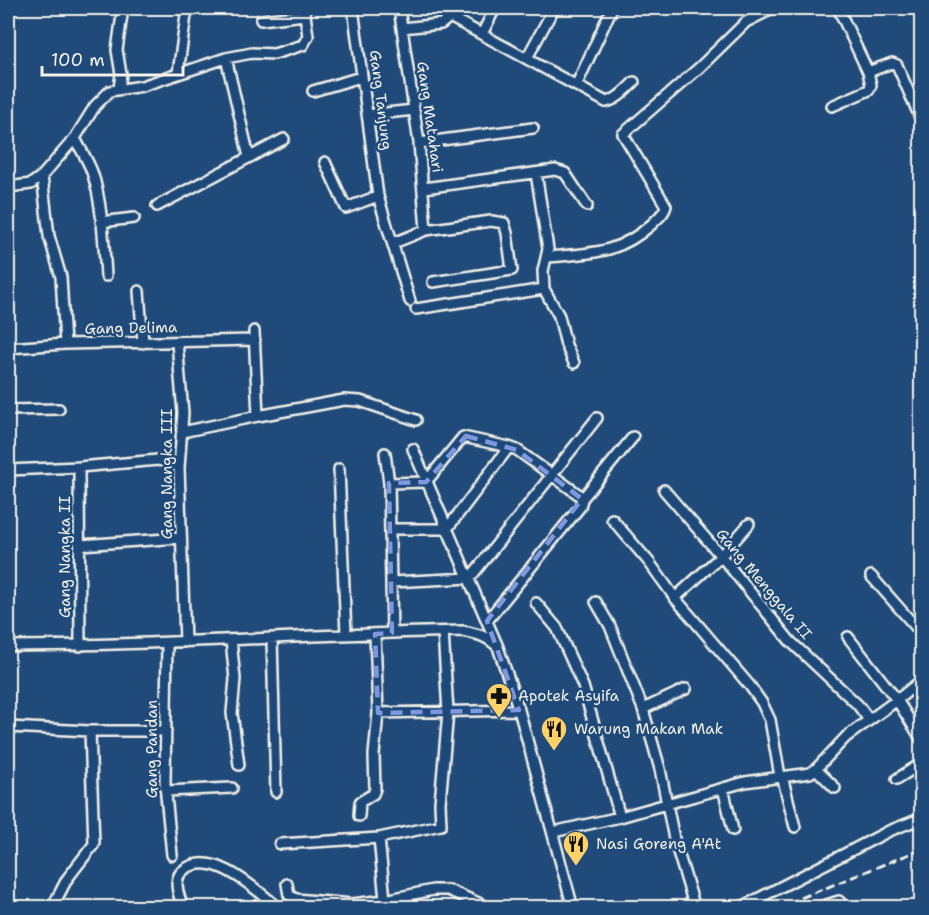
<svg xmlns="http://www.w3.org/2000/svg" width="929" height="915" viewBox="0 0 929 915" font-family="'Shantell Sans',sans-serif">
	<style>
		.lines { fill: none; stroke-linecap: round; stroke-linejoin: round }
		.street-casing { stroke: #f4f1e8; stroke-width: 14 }
		.street { stroke: #1f4a7a; stroke-width: 9 }
		.rail { stroke: #f4f1e8; stroke-width: 3; stroke-dasharray: 9 4.5; stroke-linecap: butt }
		.marked { fill: none; stroke: #7e97df; stroke-width: 4.5; stroke-dasharray: 12 8; stroke-linejoin: round }
		.labels { text-anchor: middle; stroke-width: 5; stroke-linejoin: round; paint-order: stroke }
		.street-label { font-size: 15px; fill: #f4f1e8; stroke: #1f4a7a }
		.poi-label { font-size: 15px; fill: #f4f1e8; stroke: #1f4a7a; text-anchor: start }
	</style>
	<rect width="100%" height="100%" fill="#1f4a7a"/>
	<filter id="ink" filterUnits="userSpaceOnUse"><feTurbulence type="fractalNoise" baseFrequency=".0167" numOctaves="2"/><feDisplacementMap in="SourceGraphic" scale="12" xChannelSelector="R" yChannelSelector="G"/><feConvolveMatrix kernelMatrix="1 2 1 2 8 2 1 2 1" color-interpolation-filters="sRGB"/></filter>
	<g filter="url(#ink)">
		<g class="lines">
			<g class="street-casing">
				<path id="street" d="M 353,8 L 378,196 L 410,301
					M 399,8 L 419,143 L 426,230
					M 838,8 L 868,72 L 892,63 L 897,65 L 922,122
					M 450,17 L 606,102 C 617,100 626,90 634,82
					M 261,20 L 305,15
					M 402,28 L 441,24 L 450,17 L 448,8
					M 482,34 L 495,8
					M 226,58 L 249,157
					M 527,58 L 554,8
					M 178,73 L 187,8
					M 576,86 L 612,8
					M 119,89 L 121,74 L 117,50 L 123,8
					M 313,91 L 361,77
					M 832,106 L 869,90 L 871,85 L 868,72
					M 368,115 L 414,110
					M 75,138 C 80,149 88,160 92,172 C 102,200 104,245 106,276
					M 419,143 L 533,128
					M 325,162 L 346,208 L 378,196
					M 536,173 L 548,249 L 543,271 L 544,289 L 559,316 L 566,345 L 574,363
					M 42,176 L 49,236 L 61,277 L 65,344
					M 8,187 L 31,184 L 42,176 L 75,138 L 95,106 L 110,91 L 142,86 L 226,58 L 252,53 L 274,54 L 303,45 L 308,36 L 304,8
					M 424,188 L 555,170 L 565,173 L 587,206
					M 157,206 L 284,139
					M 101,222 L 134,218
					M 396,242 L 426,230 L 491,221 L 504,223 L 507,233 L 512,270 L 433,282
					M 547,257 C 590,253 618,255 652,224 C 658,218 664,214 666,206 L 623,134 L 700,67 L 746,22 L 774,8
					M 139,291 L 143,343
					M 416,309 L 544,289
					M 177,342 L 183,413 L 179,468 L 185,642
					M 8,348 L 65,344 L 255,340
					M 8,410 L 59,409
					M 258,416 L 344,400 L 360,401 L 416,420
					M 182,432 L 258,416 L 254,331
					M 413,449 L 498,647 L 519,710 L 573,908
					M 385,453 L 389,483
					M 79,467 L 80,646
					M 339,469 L 346,634
					M 8,470 L 79,467 L 158,460 L 173,463 L 179,468
					M 664,490 L 721,556 L 790,641 L 858,705 L 869,720
					M 582,499 L 633,437
					M 612,519 L 649,562 L 675,598 L 750,686 L 762,703 L 770,720 L 780,776
					M 391,529 L 447,529 L 509,447 L 517,450 L 578,494 L 582,499 L 580,507 L 487,621
					M 80,545 L 181,538
					M 871,576 L 922,634
					M 391,582 L 470,578 L 597,418
					M 675,598 L 721,556 L 749,524
					M 596,602 L 610,626 L 643,709 L 660,769 L 674,839 L 695,908
					M 536,603 L 557,628 L 583,686 L 620,817
					M 443,632 L 448,712 L 440,803 L 441,825 L 379,838 L 385,900 L 433,890 L 448,890 L 490,908
					M 392,633 L 389,483 L 426,482 L 463,437 L 509,447
					M 375,634 L 378,713
					M 848,637 L 897,700 L 922,740
					M 272,639 L 276,792
					M 231,640 L 235,679 L 232,713 L 239,765
					M 167,643 L 165,785 L 172,855
					M 8,646 C 159,646 311,634 462,631 C 478,634 487,636 498,647
					M 643,709 L 686,689
					M 8,727 L 90,731 L 166,731
					M 816,769 L 835,788
					M 782,776 L 795,827
					M 897,779 L 922,763
					M 723,788 L 733,830
					M 166,791 L 232,788
					M 359,816 L 360,802 L 373,794 L 375,789 L 374,755 L 378,713 L 519,710
					M 553,832 L 620,817 L 745,782 L 810,773 L 816,769 L 846,737 L 897,700 L 922,680
					M 280,844 L 379,838
					M 287,884 L 289,895 L 296,899 L 352,904 L 385,900
					M 52,908 L 67,879 L 94,844 L 90,731
					M 183,908 C 179,896 171,878 185,869 C 215,849 257,891 279,908
					M 740,908 L 889,831 L 922,818
					M 817,908 L 839,901 L 845,908"/>
			</g>
			<use href="#street" class="street"/>
			<path class="rail" d="M 776,908 L 922,849"/>
		</g>
	</g>
	<path class="marked" d="M 466,436 L 517,450 L 582,499 L 487,621 L 519,710 L 378,713 L 375,634 L 392,633 L 389,483 L 426,482 Z"/>
	<defs>
		<g id="pharmacy-pin" transform="scale(1.35)"><path d="M0 17L-7.5 6A9.5 9.5 0 1 1 7.5 6Z" fill="#ffd166" stroke="#1f4a7a"/><path d="M-2-6h4v4h4v4h-4v4h-4v-4h-4v-4h4Z" fill="#111"/></g>
		<g id="restaurant-pin" transform="scale(1.35)"><path d="M0 17L-7.5 6A9.5 9.5 0 1 1 7.5 6Z" fill="#ffd166" stroke="#1f4a7a"/><path d="M-5-6h1v4h1v-4h1v4h1v-4h1v5L-1.5 .5V6h-2V.5L-5-1ZM5-6V6H3V1.5H1.5Q1.5-4 5-6Z" fill="#111"/></g>
	</defs>
	<g fill-rule="evenodd">
		<use href="#pharmacy-pin" x="499" y="696"/>
		<use href="#restaurant-pin" x="554" y="729"/>
		<use href="#restaurant-pin" x="576" y="844"/>
	</g>
	<g class="labels">
		<g class="street-label">
			<text transform="translate(381 100) rotate(83)" y="5">Gang Tanjung</text>
			<text transform="translate(430 117) rotate(82)" y="5">Gang Matahari</text>
			<text transform="translate(131 328) rotate(-1)" y="5">Gang Delima</text>
			<text transform="translate(167 474) rotate(-90)" y="5">Gang Nangka III</text>
			<text transform="translate(65 557) rotate(-90)" y="5">Gang Nangka II</text>
			<text transform="translate(764 584) rotate(50)" y="5">Gang Menggala II</text>
			<text transform="translate(152 749) rotate(-90)" y="5">Gang Pandan</text>
		</g>
		<g class="poi-label">
			<text x="518" y="701">Apotek Asyifa</text>
			<text x="574" y="734">Warung Makan Mak</text>
			<text x="596" y="849">Nasi Goreng A'At</text>
		</g>
	</g>
	<rect width="929" height="915" fill="none" stroke="#1f4a7a" stroke-width="30"/>
	<rect x="15" y="15" width="899" height="885" fill="none" stroke="#f4f1e8" stroke-width="2" filter="url(#ink)"/>
	<path d="M42 66v9h141v-9" fill="none" stroke="#f4f1e8" stroke-width="3"/>
	<text x="51" y="66" font-size="18" fill="#f4f1e8" stroke="#1f4a7a" stroke-width="4.5" paint-order="stroke">100 m</text>
</svg>
